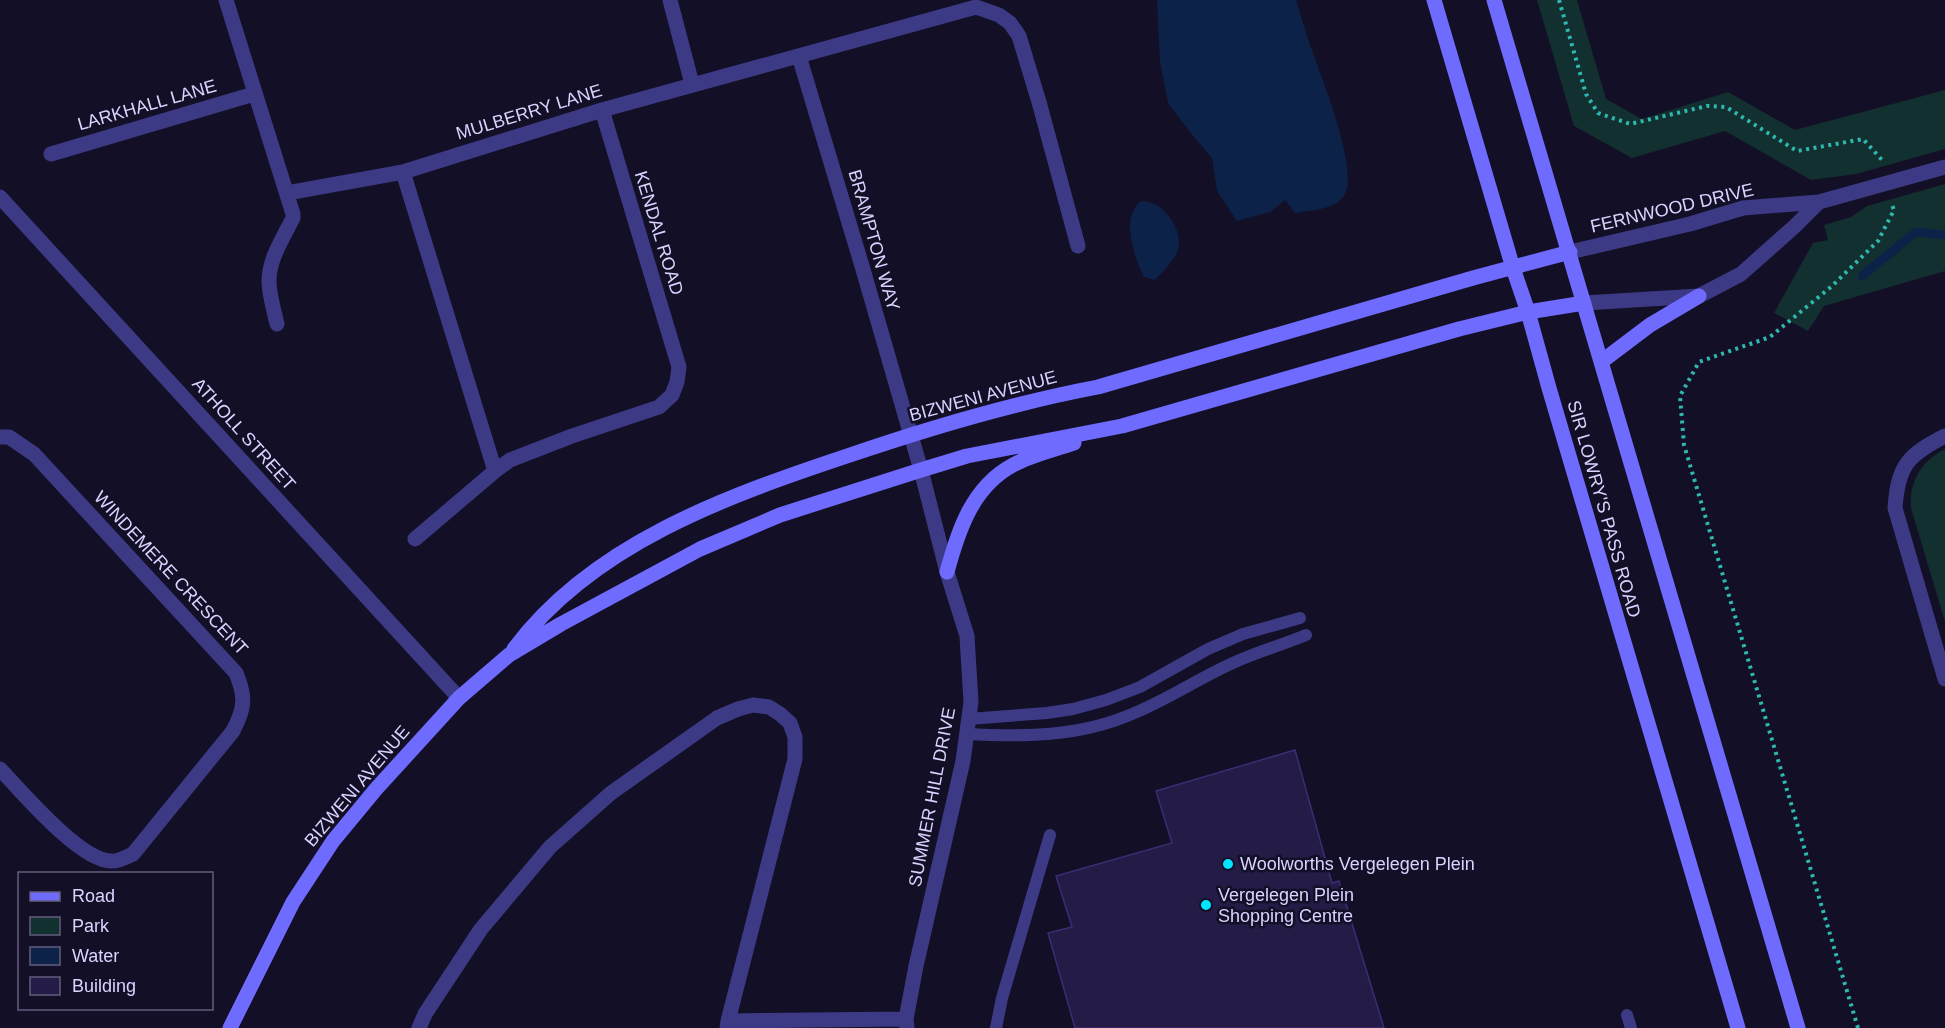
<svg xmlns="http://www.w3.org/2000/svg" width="1945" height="1028" viewBox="0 0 1945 1028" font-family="Arial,sans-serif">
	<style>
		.green { fill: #12302f }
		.water { fill: #0c2248 }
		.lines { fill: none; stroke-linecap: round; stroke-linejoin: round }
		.stream { stroke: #0c2248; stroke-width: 9 }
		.building { fill: #241b47; stroke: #3b2d73; stroke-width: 1.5 }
		.path { stroke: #2fb8b0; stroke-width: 4; stroke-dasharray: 3 4.5; stroke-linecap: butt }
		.lane { stroke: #3d3a85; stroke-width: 12 }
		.street { stroke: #3d3a85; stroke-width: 15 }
		.secondary { stroke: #6f6bff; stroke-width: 15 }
		.poi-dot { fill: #00e5ff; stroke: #130f26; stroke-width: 2 }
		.labels { text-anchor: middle; stroke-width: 5; stroke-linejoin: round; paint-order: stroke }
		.street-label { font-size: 18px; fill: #d9d4ff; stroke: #130f26 }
		.poi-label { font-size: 18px; fill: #d9d4ff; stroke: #130f26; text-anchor: start }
	</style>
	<rect width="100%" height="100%" fill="#130f26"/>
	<path class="green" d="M 1537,0 L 1577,0 L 1606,99 L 1642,119 L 1728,92 L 1795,130 L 1945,90 L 1945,149 L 1856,174 L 1811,180 L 1725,131 L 1632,158 L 1574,126 Z
		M 1945,184 L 1945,271 L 1824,306 L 1808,331 L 1774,313 L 1813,243 L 1828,240 L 1824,225 L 1851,217 L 1867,206 Z
		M 1945,449 L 1945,622 L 1911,508 C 1909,482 1921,461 1945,449 Z"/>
	<path class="water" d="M 1157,0 L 1296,0 C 1300,13 1304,26 1308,39 C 1318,69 1359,167 1345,194 C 1336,210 1311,210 1295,213 L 1285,200 L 1270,212 L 1237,221 L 1217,191 L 1212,158 L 1193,136 L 1168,103 L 1160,62 Z
		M 1141,201 C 1146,202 1151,202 1155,204 C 1169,212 1183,233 1178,249 C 1175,261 1163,271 1155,280 L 1144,277 C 1134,257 1120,217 1141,201 Z"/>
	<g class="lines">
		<path class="stream" d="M 1862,276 L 1916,232 L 1945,235"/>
	</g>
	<path class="building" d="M 1295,750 L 1332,883 L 1339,881 L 1384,1028 L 1075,1028 L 1048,933 L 1072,927 L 1056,876 L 1172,843 L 1156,791 Z"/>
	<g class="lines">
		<path class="path" d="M 1559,0 L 1586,94 L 1598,113 L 1630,124 L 1707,106 L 1726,107 L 1797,151 L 1863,139 L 1882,160
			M 1858,1028 L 1684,445 L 1680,396 L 1699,362 L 1770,337 L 1832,286 L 1878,241 L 1894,210 L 1892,205"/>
		<path class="lane" d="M 968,719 L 1047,713 L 1073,709 L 1106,700 L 1140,687 L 1208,649 L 1243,634 L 1300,618
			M 966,734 C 1023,737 1079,737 1132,714 C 1167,700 1199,678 1233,663 C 1257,652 1282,645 1306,635
			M 1627,1015 L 1631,1028
			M 996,1028 L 1002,998 L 1050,835"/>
		<path class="street" d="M 226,0 L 293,214 L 293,218 C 283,238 269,259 269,281 C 269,295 274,310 277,324
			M 670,0 L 692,84
			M 799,56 L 862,266 L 921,470 L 947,572 L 967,636 L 971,702 L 963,761 L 916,966 L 906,1019 L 907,1028
			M 51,154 L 254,94
			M 403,172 L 495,471
			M 287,193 L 403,172 L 602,110 L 976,7 L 999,15 L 1010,23 L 1019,36 L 1039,102 L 1078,246
			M 0,197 L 459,698
			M 1570,252 L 1690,224 L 1743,208 L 1819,202 L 1945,167
			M 1584,303 L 1699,296 L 1741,274 L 1795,226 L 1819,202
			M 1945,436 C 1908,455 1898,465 1895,508 L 1945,679
			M 0,437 L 9,437 L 34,454 L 236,673 C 246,697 245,708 233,731 L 133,854 C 127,857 117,862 111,861 C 80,861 22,792 0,769
			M 415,539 L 495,471 L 510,460 L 572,436 L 659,407 L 672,395 L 677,382 L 679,367 L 602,110
			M 419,1028 L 425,1014 L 481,929 L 550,847 L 611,793 L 717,718 L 738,709 L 753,705 L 769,707 L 780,714 L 790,723 L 795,737 L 795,759 L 728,1021
			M 727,1028 L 728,1021 L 906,1019"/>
		<path class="secondary" d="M 1434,0 L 1513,268 L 1528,312 L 1549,388 L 1738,1028
			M 1494,0 L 1798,1028
			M 1601,362 L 1650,325 L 1699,296
			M 947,572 C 958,531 972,487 1013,465 C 1031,455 1054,450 1074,443
			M 514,649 C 592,544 727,496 847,456 C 929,428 1013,403 1098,387 L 1473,278 L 1570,252
			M 230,1028 L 293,902 L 333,841 L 376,789 L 459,698 L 509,655 L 561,624 L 637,583 L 700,549 L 780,515 L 921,470 L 967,456 L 1122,426 L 1459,329 L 1528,312 L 1584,303"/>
	</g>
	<g class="poi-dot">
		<circle cx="1228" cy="864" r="6"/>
		<circle cx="1206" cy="905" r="6"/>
	</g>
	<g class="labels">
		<g class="street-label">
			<text transform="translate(147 105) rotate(-16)" y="6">LARKHALL LANE</text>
			<text transform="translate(529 112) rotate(-17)" y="6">MULBERRY LANE</text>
			<text transform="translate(1672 208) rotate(-13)" y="6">FERNWOOD DRIVE</text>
			<text transform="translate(659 233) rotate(73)" y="6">KENDAL ROAD</text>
			<text transform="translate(874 240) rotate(74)" y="6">BRAMPTON WAY</text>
			<text transform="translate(983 396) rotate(-15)" y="6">BIZWENI AVENUE</text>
			<text transform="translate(244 434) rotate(48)" y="6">ATHOLL STREET</text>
			<text transform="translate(1604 509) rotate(74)" y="6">SIR LOWRY'S PASS ROAD</text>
			<text transform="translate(171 573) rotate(47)" y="6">WINDEMERE CRESCENT</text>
			<text transform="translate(357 786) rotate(-50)" y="6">BIZWENI AVENUE</text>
			<text transform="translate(932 797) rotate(-79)" y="6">SUMMER HILL DRIVE</text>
		</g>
		<g class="poi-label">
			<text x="1240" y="870">Woolworths Vergelegen Plein</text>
			<text x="1218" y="901">Vergelegen Plein<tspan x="1218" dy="21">Shopping Centre</tspan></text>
		</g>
	</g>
	<rect x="18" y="872" width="195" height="138" fill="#130f26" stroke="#625e7d" stroke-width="1.5"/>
	<rect x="30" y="892" width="30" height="9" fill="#6f6bff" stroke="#625e7d" stroke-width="1.5"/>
	<text x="72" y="902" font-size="18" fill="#d9d4ff">Road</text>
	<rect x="30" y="917" width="30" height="18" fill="#12302f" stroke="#625e7d" stroke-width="1.5"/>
	<text x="72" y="932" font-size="18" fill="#d9d4ff">Park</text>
	<rect x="30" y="947" width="30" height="18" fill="#0c2248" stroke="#625e7d" stroke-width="1.5"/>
	<text x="72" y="962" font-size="18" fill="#d9d4ff">Water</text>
	<rect x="30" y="977" width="30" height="18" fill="#241b47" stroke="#625e7d" stroke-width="1.5"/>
	<text x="72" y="992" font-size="18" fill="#d9d4ff">Building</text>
</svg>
